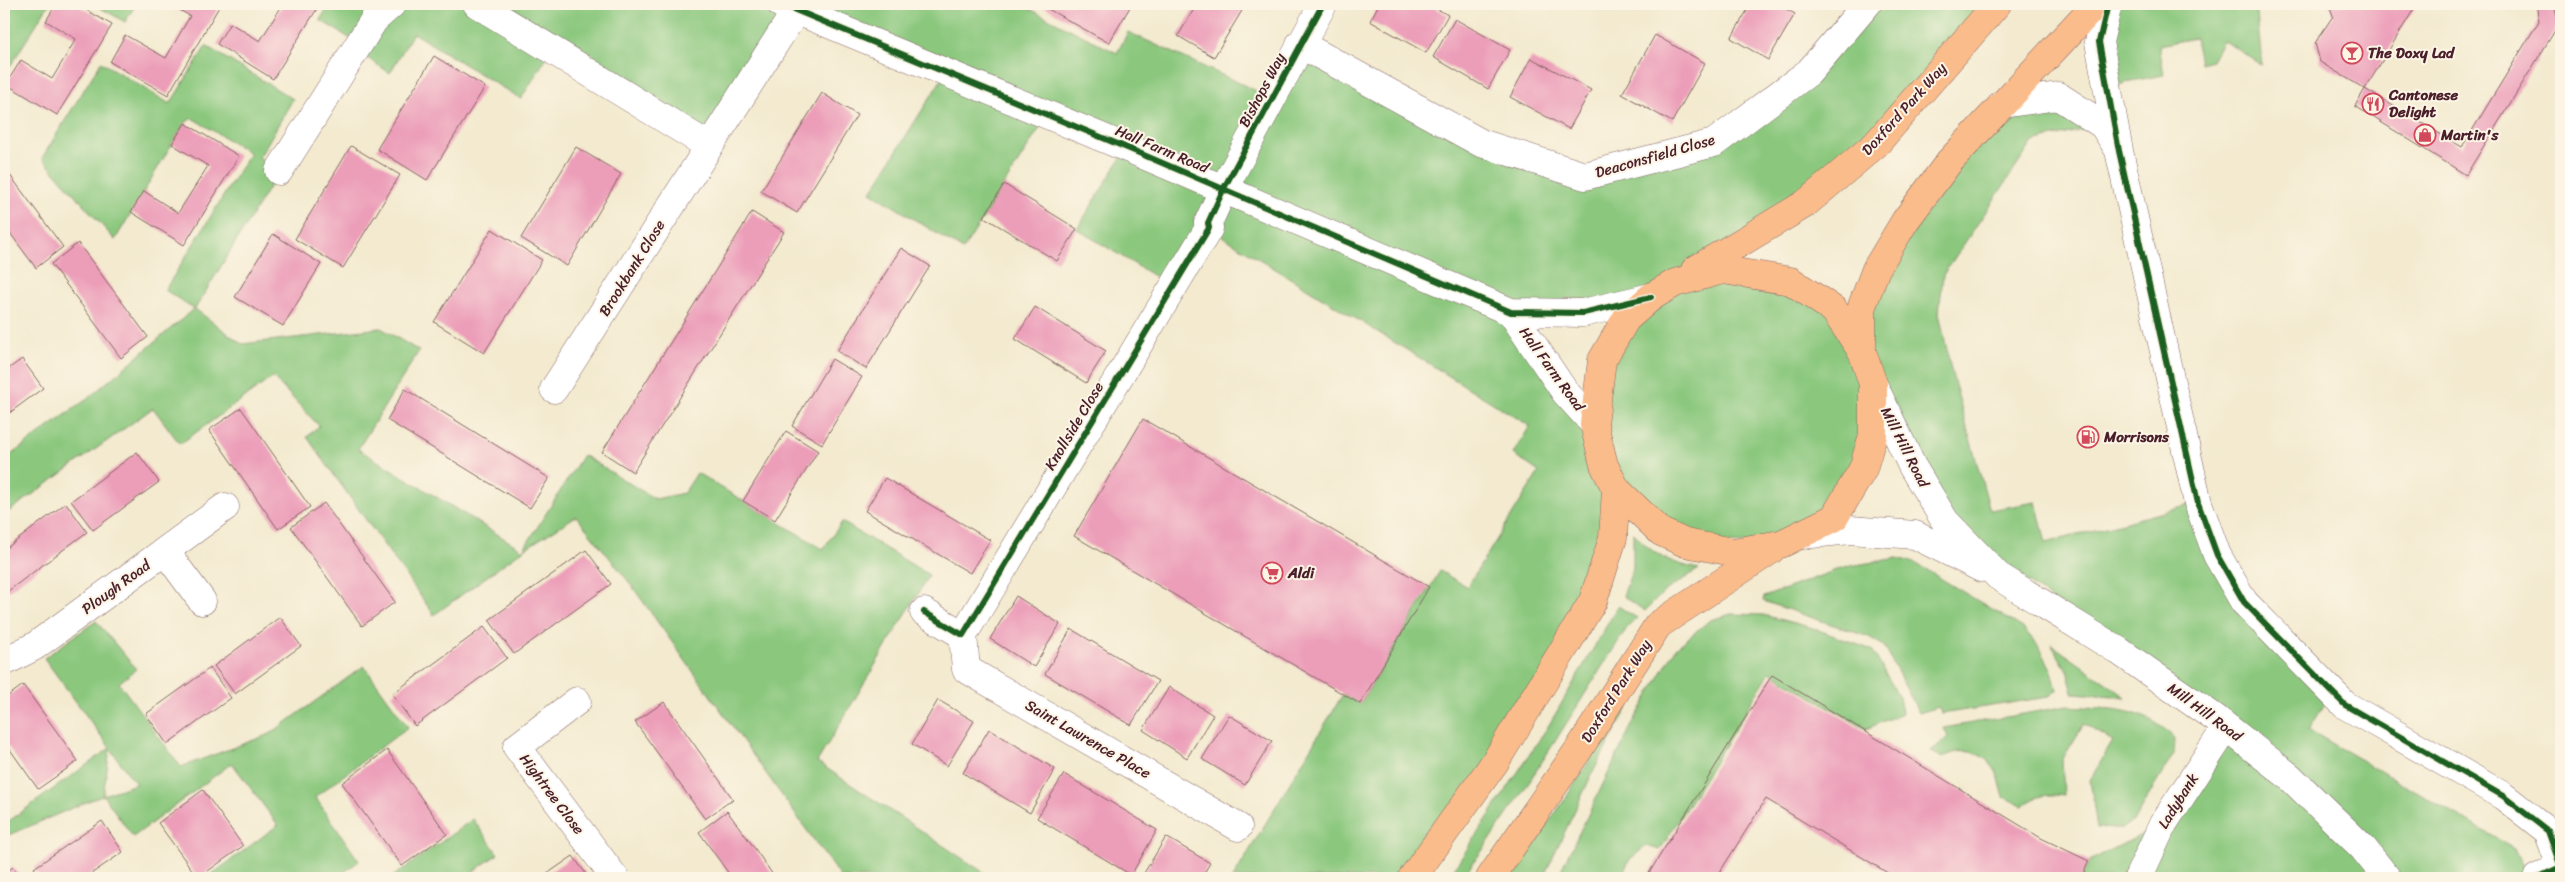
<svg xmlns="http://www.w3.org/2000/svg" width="2565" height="882" viewBox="0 0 2565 882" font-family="Sriracha,sans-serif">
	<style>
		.green { fill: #8bc87e; stroke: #6a7454; fill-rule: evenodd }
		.building { fill: #ec9eb9 }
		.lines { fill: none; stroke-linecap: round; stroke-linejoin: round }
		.minor-casing { stroke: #856664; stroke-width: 29 }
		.major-casing { stroke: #856664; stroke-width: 29 }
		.minor { stroke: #fff; stroke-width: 28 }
		.major { stroke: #fabc8b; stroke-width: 28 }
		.cycleway-casing { stroke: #fcf5e5; stroke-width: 9 }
		.cycleway { stroke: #1b5e20; stroke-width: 6 }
		.labels { text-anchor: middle; stroke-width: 4; stroke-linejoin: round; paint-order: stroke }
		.poi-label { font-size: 15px; font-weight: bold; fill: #4a1f2b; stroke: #fcf5e5; text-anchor: start }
		.street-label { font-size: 15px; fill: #4a1f2b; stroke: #fcf5e5 }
	</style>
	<rect width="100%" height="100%" fill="#fcf5e5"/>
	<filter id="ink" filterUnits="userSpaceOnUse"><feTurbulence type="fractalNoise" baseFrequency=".02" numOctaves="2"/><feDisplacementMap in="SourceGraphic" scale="10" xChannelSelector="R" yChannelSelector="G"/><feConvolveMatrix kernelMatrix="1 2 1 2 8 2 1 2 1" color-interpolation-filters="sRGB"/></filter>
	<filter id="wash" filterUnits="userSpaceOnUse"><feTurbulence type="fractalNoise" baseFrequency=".0096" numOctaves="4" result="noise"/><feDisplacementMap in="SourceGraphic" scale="20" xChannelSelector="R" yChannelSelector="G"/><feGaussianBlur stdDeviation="1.12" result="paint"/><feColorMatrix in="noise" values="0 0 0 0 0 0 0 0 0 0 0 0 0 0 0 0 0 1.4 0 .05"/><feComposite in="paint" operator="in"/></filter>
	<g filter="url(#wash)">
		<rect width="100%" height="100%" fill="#f3eacf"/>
		<path class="green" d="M 4,4 L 49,4 L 4,76 Z
			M 94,4 L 136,4 L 125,22 Z
			M 330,4 L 1020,4 L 1117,53 L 1128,32 L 1272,98 L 1300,44 L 1481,143 L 1585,176 L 1714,143 L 1867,4 L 1997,4 L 1876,144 L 1723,270 L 1834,310 L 1862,306 L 2002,104 L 2058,96 L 2103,125 L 2033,142 L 1943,275 L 1939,313 L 1952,374 L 1990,510 L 2036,502 L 2046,543 L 2198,503 L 2217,555 L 2332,692 L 2309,730 L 2515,849 L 2528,878 L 2081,878 L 2089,861 L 2163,824 L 2226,728 L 1945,521 L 1873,385 L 1873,435 L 1834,518 L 1781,544 L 1685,543 L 1617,489 L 1593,601 L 1412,878 L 1233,878 L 1343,694 L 1360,704 L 1440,571 L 1467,587 L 1539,472 L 1513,454 L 1530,426 L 1209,228 L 1172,287 L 1077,229 L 1127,148 L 1048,115 L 963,250 L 871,192 L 946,72 L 797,9 L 709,146 L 551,50 L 521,99 L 413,33 L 390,73 L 355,50 L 359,44 L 320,20 ZM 1512,313 L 1626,319 L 1594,423 Z
			M 2108,4 L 2256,4 L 2262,65 L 2223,40 L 2212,60 L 2200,63 L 2195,38 L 2159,45 L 2164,75 L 2126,82 L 2108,91 Z
			M 206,46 L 293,99 L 259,158 L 279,171 L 195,309 L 242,344 L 381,328 L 419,351 L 358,449 L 523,550 L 583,455 L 655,499 L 684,493 L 697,473 L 823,549 L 842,522 L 929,575 L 817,762 L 992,878 L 841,878 L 629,582 L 576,516 L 523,550 L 434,615 L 307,437 L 319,426 L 273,377 L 180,444 L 153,408 L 4,515 L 4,460 L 87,399 L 194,309 L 165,290 L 250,153 L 192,118 L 185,123 L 172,144 L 115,240 L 42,158 L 101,62 L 170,104 Z
			M 1633,532 C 1654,556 1668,562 1699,569 L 1665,591 L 1645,611 L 1623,596 L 1633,568 Z
			M 1897,558 L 1915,563 L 2023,628 L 2040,648 L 2052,671 L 2057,690 L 2048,697 L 1941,714 L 1939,707 L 1919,713 L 1884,646 L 1869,637 L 1763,601 L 1764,597 L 1844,567 Z
			M 1618,606 L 1637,618 L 1627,628 C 1572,712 1522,799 1462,878 L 1448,878 L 1549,725 Z
			M 1731,614 L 1763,615 L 1813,628 L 1872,650 L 1899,697 L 1902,713 L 1866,729 L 1770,672 L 1660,850 L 1646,846 L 1630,859 L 1620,878 L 1557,878 L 1634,721 L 1676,648 L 1710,620 Z
			M 96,621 L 136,669 L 119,683 L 181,767 L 270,734 L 364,666 L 408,727 L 315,797 L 359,861 L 336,878 L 207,878 L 278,825 L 232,763 L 133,837 L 103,795 L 4,837 L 4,814 L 9,821 L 110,748 L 44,658 ZM 110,749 L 136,784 L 103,795 Z
			M 2051,644 L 2126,697 L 2073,693 L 2067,670 Z
			M 1653,661 L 1592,774 L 1543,878 L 1510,878 L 1565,799 Z
			M 2068,706 C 2108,709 2145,706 2175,739 L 2174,754 L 2134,820 L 2121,829 L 2097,828 L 2090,780 L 2113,741 L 2084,724 L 2062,760 L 2064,796 C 2046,793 2037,796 2022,806 L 2004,797 C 2001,789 2000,777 1995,770 C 1983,751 1962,746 1942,758 L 1931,751 L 1948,737 L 1944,728 Z
			M 473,819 L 498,854 L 464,878 L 391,878 Z"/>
		<g id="blocks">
			<path class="building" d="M 56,4 L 76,4 L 112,25 L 57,115 L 6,84 L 21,60 L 52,79 L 76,39 L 46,21 Z
				M 169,4 L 220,5 L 168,95 L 110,62 L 125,35 L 166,58 L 190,16 Z
				M 283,4 L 320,4 L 273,79 L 217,44 L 230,23 L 260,41 Z
				M 1039,4 L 1125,4 L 1130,7 L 1109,43 Z
				M 1197,4 L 1246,4 L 1214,57 L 1178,36 Z
				M 1379,4 L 1428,4 L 1448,15 L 1426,53 L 1370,21 Z
				M 1751,4 L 1777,4 L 1795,14 L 1768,60 L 1731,38 Z
				M 2329,4 L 2417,4 L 2365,89 L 2320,62 L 2315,43 L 2333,16 Z
				M 2536,4 L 2554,4 L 2559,24 L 2466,175 L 2355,106 L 2365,89 L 2462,147 L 2539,21 Z
				M 1455,19 L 1510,50 L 1488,89 L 1433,57 Z
				M 1655,35 L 1705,63 L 1672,122 L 1622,94 Z
				M 434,56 L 485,87 L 427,180 L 377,149 Z
				M 1531,58 L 1591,90 L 1569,129 L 1510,97 Z
				M 822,93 L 857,115 L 797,213 L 761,191 Z
				M 185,123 L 239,156 L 184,245 L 131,212 L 144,191 L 178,213 L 208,166 L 172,144 Z
				M 351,146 L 400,175 L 343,268 L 295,239 Z
				M 576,147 L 621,174 L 567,266 L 521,238 Z
				M 4,167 L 63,247 L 36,268 L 4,225 Z
				M 1004,184 L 1077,229 L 1057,261 L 984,217 Z
				M 752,212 L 784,232 L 633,472 L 602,452 Z
				M 492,229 L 542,260 L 484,353 L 434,322 Z
				M 273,234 L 321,264 L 283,326 L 235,297 Z
				M 78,243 L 148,337 L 121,358 L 51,264 Z
				M 901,248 L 930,266 L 866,369 L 837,351 Z
				M 1035,307 L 1106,351 L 1086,383 L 1015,339 Z
				M 22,359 L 43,388 L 4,417 L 4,372 Z
				M 832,359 L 862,377 L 822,444 L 792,426 Z
				M 405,389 L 549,478 L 530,508 L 387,420 Z
				M 241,408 L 310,507 L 278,529 L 209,430 Z
				M 1143,419 L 1429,587 L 1360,704 L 1074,536 Z
				M 786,431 L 818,451 L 775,520 L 743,501 Z
				M 137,452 L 159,482 L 93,530 L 71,501 Z
				M 885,478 L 990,540 L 970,573 L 865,511 Z
				M 66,503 L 87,532 L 4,594 L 4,550 Z
				M 324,503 L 395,602 L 362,626 L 291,527 Z
				M 586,550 L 611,584 L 514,654 L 489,620 Z
				M 1016,596 L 1060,624 L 1034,667 L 990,639 Z
				M 280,617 L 301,646 L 235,694 L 214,666 Z
				M 484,627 L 507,658 L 415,726 L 392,694 Z
				M 1071,629 L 1158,681 L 1131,725 L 1045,674 Z
				M 210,668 L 231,698 L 167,744 L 146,714 Z
				M 1772,675 L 2041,838 L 2089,861 L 2081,878 L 1896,878 L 1766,799 L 1716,878 L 1646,878 Z
				M 23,685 L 78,761 L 38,789 L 4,741 L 4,699 Z
				M 1169,687 L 1213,715 L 1187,758 L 1143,730 Z
				M 938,700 L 974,721 L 947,766 L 912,744 Z
				M 664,702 L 733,799 L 705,819 L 635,722 Z
				M 1229,715 L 1272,741 L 1245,785 L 1202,759 Z
				M 989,729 L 1055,769 L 1030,813 L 963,773 Z
				M 387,750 L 447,834 L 402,866 L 342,783 Z
				M 1064,774 L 1157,830 L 1131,875 L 1037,818 Z
				M 203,790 L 243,846 L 198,878 L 158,823 Z
				M 727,811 L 751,843 L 775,878 L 732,878 L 699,832 Z
				M 102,821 L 123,852 L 85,878 L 41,878 L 34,868 Z
				M 1166,837 L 1210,863 L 1201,878 L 1141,878 Z
				M 573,856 L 589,878 L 541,878 Z
				M 13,867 L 22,878 L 4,878 L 4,874 Z"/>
		</g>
	</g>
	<g filter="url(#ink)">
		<use href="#blocks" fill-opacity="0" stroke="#856664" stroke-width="1"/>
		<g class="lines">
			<g class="minor-casing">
				<path id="minor" d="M 477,4 L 709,146
					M 781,4 L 1132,150 L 1511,312 L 1583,313 L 1651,297
					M 2108,4 L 2099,42 L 2119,151 L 2198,503 L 2217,555 L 2244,602 L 2332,692 L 2345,705 L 2503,796 L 2548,831 L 2561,867 L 2537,878
					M 1300,44 L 1481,143 L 1585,176 L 1714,143 L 1809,72 L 1867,4
					M 2002,104 L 2058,96 L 2103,125 L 2117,147
					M 279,171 L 374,20 L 392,4
					M 1511,312 L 1565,392 L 1594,424
					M 1873,384 L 1912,466 L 1945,521 L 1998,576 L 2119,651 L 2215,718 L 2290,777 L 2363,848 L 2387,878
					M 554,389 L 797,9
					M 1802,535 L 1850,530 L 1915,535 L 1981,568
					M 165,551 L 202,601
					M 924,612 L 963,635 L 1209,228 L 1208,223 L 1224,188 L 1323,4
					M 963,635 L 966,669 L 1238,827
					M 4,662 L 35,646 L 225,507
					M 577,701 L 517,747 L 615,878
					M 2138,878 L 2163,824 L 2226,728"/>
			</g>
			<g class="major-casing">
				<path id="major" d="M 1695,270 L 1805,204 L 1876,144 L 1997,4
					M 1723,270 L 1791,281 L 1834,310 L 1862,351 L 1873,384 L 1873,435 L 1863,469 L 1834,518 L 1781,544 L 1733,552 L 1685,543 L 1661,532 L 1616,489 L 1604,465 L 1594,424 L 1602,360 L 1626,319 L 1651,297 L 1675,283 Z
					M 1862,351 L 1862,306 L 1876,269 L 1905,221 L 1949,162 L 2096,4
					M 1412,878 L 1495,762 L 1593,601 L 1613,538 L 1616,489
					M 1490,878 L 1579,749 L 1658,625 L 1771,550"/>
			</g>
			<use href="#minor" class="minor"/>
			<use href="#major" class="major"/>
			<g class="cycleway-casing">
				<path id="cycleway" d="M 781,4 L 1132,150 L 1511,312 L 1583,313 L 1651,297
					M 2108,4 L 2099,42 L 2119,151 L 2198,503 L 2217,555 L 2244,602 L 2332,692 L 2345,705 L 2503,796 L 2548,831 L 2561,867 L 2537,878
					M 924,612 L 963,635 L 1209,228 L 1208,223 L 1224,188 L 1323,4"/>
			</g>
			<use href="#cycleway" class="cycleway"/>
		</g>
	</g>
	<defs>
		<g id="bar-ring" transform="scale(1.125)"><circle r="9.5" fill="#fcf5e5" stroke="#d1495b" stroke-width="1.5"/><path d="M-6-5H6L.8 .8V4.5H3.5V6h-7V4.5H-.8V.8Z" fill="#d1495b"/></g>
		<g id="restaurant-ring" transform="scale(1.125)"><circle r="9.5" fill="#fcf5e5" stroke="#d1495b" stroke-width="1.5"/><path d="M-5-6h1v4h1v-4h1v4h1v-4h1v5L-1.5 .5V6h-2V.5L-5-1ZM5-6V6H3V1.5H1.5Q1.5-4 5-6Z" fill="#d1495b"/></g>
		<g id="shop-ring" transform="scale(1.125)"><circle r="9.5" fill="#fcf5e5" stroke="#d1495b" stroke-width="1.5"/><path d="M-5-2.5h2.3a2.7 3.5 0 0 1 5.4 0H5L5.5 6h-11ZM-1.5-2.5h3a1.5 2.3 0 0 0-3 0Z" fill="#d1495b"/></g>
		<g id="fuel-ring" transform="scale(1.125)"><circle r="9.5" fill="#fcf5e5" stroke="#d1495b" stroke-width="1.5"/><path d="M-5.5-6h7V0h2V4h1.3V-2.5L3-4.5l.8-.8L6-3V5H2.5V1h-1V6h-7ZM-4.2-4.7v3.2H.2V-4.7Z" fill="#d1495b"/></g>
		<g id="supermarket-ring" transform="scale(1.125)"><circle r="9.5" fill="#fcf5e5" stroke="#d1495b" stroke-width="1.5"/><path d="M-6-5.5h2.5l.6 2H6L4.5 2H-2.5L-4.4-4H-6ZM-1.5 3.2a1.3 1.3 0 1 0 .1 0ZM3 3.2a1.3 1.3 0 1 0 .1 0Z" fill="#d1495b"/></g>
	</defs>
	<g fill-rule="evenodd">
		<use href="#bar-ring" x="2352" y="53"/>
		<use href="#restaurant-ring" x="2373" y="104"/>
		<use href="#shop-ring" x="2425" y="135"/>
		<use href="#fuel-ring" x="2088" y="437"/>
		<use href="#supermarket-ring" x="1272" y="573"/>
	</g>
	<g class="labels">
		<g class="poi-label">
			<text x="2368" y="58">The Doxy Lad</text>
			<text x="2389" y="100">Cantonese<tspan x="2389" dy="17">Delight</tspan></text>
			<text x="2441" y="140">Martin's</text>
			<text x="2104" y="442">Morrisons</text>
			<text x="1288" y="578">Aldi</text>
		</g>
		<g class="street-label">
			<text transform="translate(1262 90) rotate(-62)" y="5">Bishops Way</text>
			<text transform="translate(1904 109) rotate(-48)" y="5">Doxford Park Way</text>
			<text transform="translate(1162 149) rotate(23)" y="5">Hall Farm Road</text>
			<text transform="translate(1655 156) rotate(-16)" y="5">Deaconsfield Close</text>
			<text transform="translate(632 268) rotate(-58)" y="5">Brookbank Close</text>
			<text transform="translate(1552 369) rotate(54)" y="5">Hall Farm Road</text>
			<text transform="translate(1074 426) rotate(-59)" y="5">Knollside Close</text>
			<text transform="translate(1905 447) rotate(63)" y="5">Mill Hill Road</text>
			<text transform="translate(116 587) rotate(-36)" y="5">Plough Road</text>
			<text transform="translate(1616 691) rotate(-58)" y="5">Doxford Park Way</text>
			<text transform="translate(2205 712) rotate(36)" y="5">Mill Hill Road</text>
			<text transform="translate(1088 739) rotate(30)" y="5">Saint Lawrence Place</text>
			<text transform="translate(552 794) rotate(53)" y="5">Hightree Close</text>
			<text transform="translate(2178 801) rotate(-58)" y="5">Ladybank</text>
		</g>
	</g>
	<rect width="2565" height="882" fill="none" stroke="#fcf5e5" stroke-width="20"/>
</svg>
